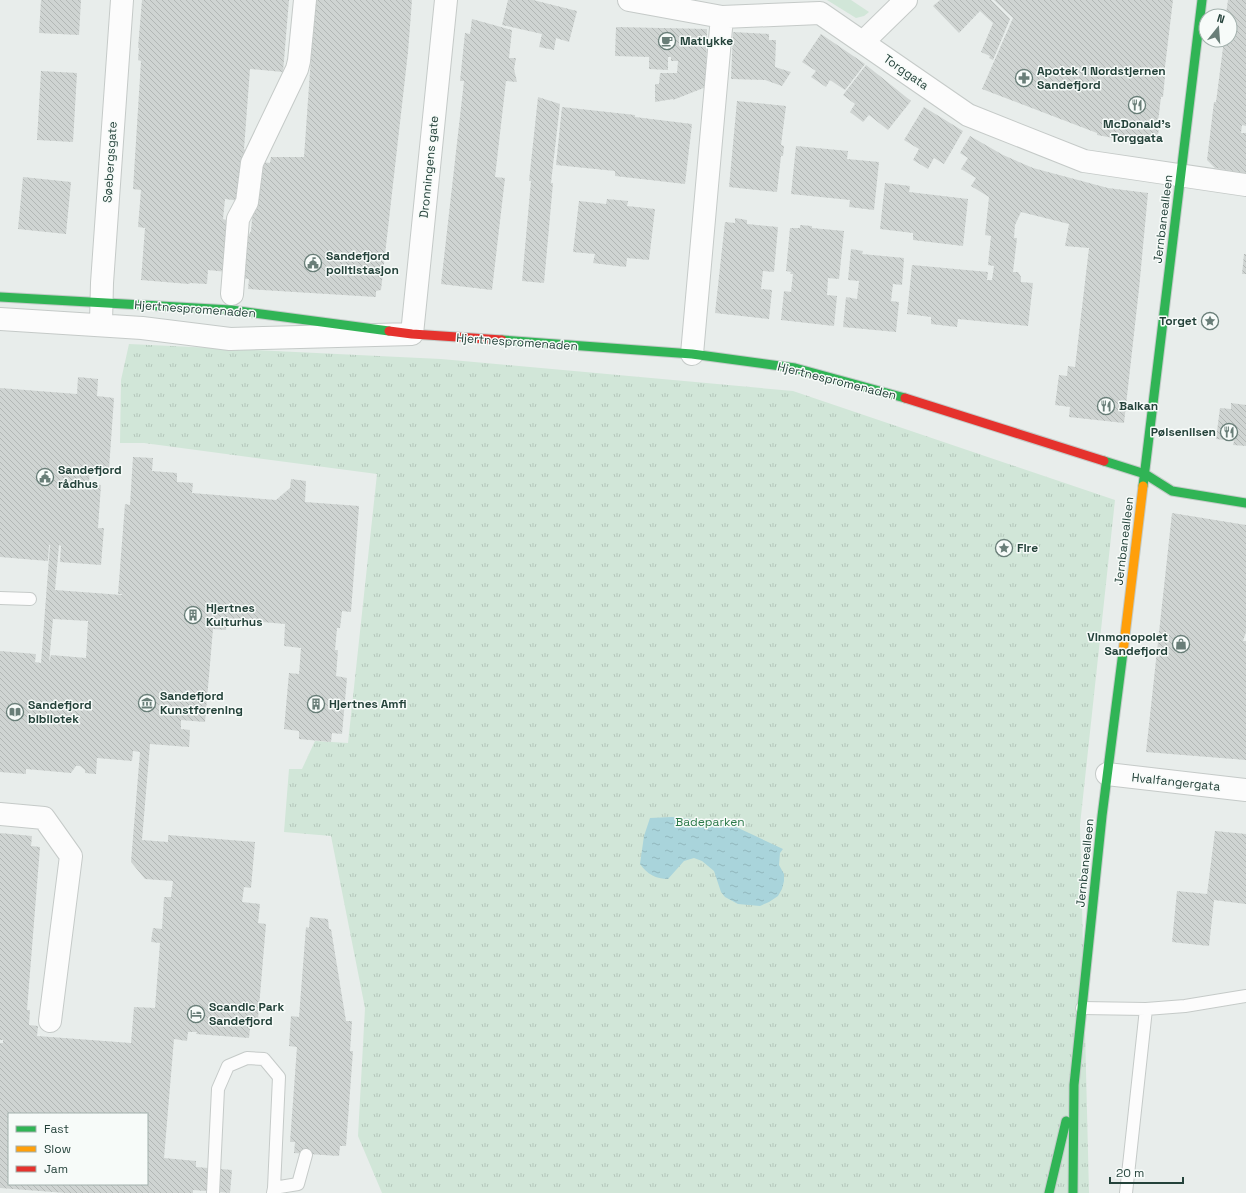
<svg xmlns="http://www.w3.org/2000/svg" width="1246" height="1193" viewBox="0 0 1246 1193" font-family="'Space Grotesk',sans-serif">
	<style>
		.grass { fill: #d1e6d8 }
		.park { fill: url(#park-tufts) }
		.water { fill: url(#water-ripples) }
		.building { fill: url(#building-back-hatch); fill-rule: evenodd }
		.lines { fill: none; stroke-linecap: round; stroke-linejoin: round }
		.lane-casing { stroke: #c5cac8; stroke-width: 14 }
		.street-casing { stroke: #c5cac8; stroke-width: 24 }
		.fast-casing { stroke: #c3cbc8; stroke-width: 11 }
		.slow-casing { stroke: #c3cbc8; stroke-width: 11 }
		.jam-casing { stroke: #c3cbc8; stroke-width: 11 }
		.lane { stroke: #fcfcfc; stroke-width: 12 }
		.street { stroke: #fcfcfc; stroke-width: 22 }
		.fast { stroke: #30b455; stroke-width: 9 }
		.slow { stroke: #ff9f0a; stroke-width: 9 }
		.jam { stroke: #e5322d; stroke-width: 9 }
		.labels { text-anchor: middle; stroke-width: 3; stroke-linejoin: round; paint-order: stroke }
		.poi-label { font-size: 12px; font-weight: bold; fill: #24423a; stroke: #f7fbf9; text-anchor: start }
		.street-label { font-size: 12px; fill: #24423a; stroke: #f7fbf9 }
		.park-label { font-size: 12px; fill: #2d7a4b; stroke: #f7fbf9 }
	</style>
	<defs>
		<pattern id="park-tufts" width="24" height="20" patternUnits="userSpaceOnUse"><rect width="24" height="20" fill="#d1e6d8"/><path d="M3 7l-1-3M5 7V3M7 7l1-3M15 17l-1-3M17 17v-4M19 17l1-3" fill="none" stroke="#b3c6ba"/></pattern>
		<pattern id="water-ripples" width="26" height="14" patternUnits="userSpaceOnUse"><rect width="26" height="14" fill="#a9d4db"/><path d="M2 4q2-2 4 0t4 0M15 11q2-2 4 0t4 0" fill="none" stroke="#91b7bd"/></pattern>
		<pattern id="building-back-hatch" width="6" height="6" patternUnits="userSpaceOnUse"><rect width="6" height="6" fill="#cfd4d2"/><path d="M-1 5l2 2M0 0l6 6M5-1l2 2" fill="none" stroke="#b2b7b5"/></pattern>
	</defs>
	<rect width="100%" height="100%" fill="#e8edeb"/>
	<path class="grass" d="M 827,0 L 851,0 L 869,12 L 864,16 L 856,18 Z"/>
	<path class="park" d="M 129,344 L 441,359 L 793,391 L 1115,500 L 1080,825 L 1089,1193 L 382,1193 L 358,1136 L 365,1008 L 331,836 L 284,832 L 289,769 L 302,769 L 315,741 L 348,743 L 377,474 L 144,443 L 120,443 L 121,380 Z"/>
	<path class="water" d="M 672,817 L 718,822 L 734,826 L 783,849 L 780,853 L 779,865 L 784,874 L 784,881 L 782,889 L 778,896 L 769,902 L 760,906 L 738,904 L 725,897 L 721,892 L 714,871 L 702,861 L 694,858 L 684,861 L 668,879 C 656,879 647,874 640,864 L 644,836 L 650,818 Z"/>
	<path class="building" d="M 41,0 L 81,0 L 79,35 L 39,33 Z
		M 142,0 L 289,0 L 283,72 L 250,69 L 244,149 L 246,151 L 241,201 L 225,199 L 223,219 L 226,220 L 229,223 L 227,272 L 208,270 L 207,284 L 190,283 L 189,284 L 141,280 L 145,228 L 138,227 L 141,190 L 133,189 L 141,61 L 138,60 L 139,48 L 138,48 Z
		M 315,0 L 412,0 L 408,52 L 381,290 L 376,291 L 376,297 L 248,289 L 249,279 L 240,278 L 242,247 L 251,231 L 256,171 L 262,162 L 270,163 L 271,157 L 304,157 Z
		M 508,0 L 533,0 L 577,11 L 569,42 L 556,38 L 554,50 L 539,47 L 542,34 L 502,25 Z
		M 940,0 L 991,0 L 1010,19 L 993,60 L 989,58 L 990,56 L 981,52 L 993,23 L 980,11 L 959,33 L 933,6 Z
		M 994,0 L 1173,0 L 1164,75 L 1165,76 L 1163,97 L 1161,97 L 1157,130 L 1159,130 L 1158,134 L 1144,144 L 1140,144 L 1141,142 L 1119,137 L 1119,139 L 1097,135 L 1097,133 L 982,89 L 1013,18 Z
		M 1228,0 L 1246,0 L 1246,126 L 1242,125 L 1241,133 L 1246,133 L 1246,173 L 1215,168 L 1207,160 L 1214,102 L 1216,102 L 1224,40 L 1230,40 L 1230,16 L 1227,16 L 1226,14 Z
		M 472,19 L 512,30 L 509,58 L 516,58 L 514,69 L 517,82 L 506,81 L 495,177 L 505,178 L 492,290 L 441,284 L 464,81 L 460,81 L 465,33 L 470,34 Z
		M 616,27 L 707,29 L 706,87 L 673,100 L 673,99 L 655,102 L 655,84 L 659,84 L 660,73 L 677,73 L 678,61 L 671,61 L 671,57 L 668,57 L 668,70 L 649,69 L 649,57 L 615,56 Z
		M 733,32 L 769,34 L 769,40 L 776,40 L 775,67 L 791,72 L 782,86 L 765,80 L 731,79 Z
		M 821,34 L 865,64 L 845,90 L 830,80 L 826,87 L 811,77 L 816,71 L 802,62 Z
		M 866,65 L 911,101 L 888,130 L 869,115 L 863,122 L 850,112 L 855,104 L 843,95 Z
		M 41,71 L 77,73 L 73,142 L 37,140 Z
		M 538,97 L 560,104 L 551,183 L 553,183 L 544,283 L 522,281 L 531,181 L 529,181 Z
		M 737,101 L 786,106 L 781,145 L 784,146 L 783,156 L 781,156 L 777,192 L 729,187 Z
		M 562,107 L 635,115 L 635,117 L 692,124 L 685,184 L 615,176 L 615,171 L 556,165 Z
		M 924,107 L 963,131 L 944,164 L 934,158 L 928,169 L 913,160 L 919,149 L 904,140 Z
		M 970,136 L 1003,155 L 1033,168 L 1108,188 L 1148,193 L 1139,289 L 1124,423 L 1069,417 L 1070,407 L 1055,405 L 1059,375 L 1067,376 L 1068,366 L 1075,367 L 1089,248 L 1065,246 L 1069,224 L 1021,212 L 1015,225 L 1014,238 L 1017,238 L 1013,272 L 1018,272 L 1021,277 L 1021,282 L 1033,283 L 1028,326 L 958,319 L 957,327 L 931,324 L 931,317 L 907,314 L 912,265 L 988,272 L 987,280 L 992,280 L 994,266 L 988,265 L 991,236 L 985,235 L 989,197 L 971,186 L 976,178 L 961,169 L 968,158 L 960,153 Z
		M 796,146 L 848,151 L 847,159 L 879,162 L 874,210 L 849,207 L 850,200 L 791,194 Z
		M 23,177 L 71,182 L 66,234 L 18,229 Z
		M 885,183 L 910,186 L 909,192 L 968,199 L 963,246 L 913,240 L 913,233 L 880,229 Z
		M 607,199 L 628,201 L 627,206 L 655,209 L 649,260 L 627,258 L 626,267 L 593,263 L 595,254 L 573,252 L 579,201 L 606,204 Z
		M 735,218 L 747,220 L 747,224 L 778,227 L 774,272 L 763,271 L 761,289 L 772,290 L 769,319 L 715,313 L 725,222 L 735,223 Z
		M 800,225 L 812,226 L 812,228 L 844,231 L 839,279 L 828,278 L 827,295 L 837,296 L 834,326 L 781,320 L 784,291 L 791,292 L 793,274 L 790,274 L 791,272 L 786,271 L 790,228 L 800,228 Z
		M 851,249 L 863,251 L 862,254 L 904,258 L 902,285 L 893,284 L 891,301 L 899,302 L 896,332 L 843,327 L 846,297 L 857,299 L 859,281 L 848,280 Z
		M 1244,254 L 1246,254 L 1246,274 L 1242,274 Z
		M 78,377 L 98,379 L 97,396 L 114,398 L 109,469 L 90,468 L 89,484 L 101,485 L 98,528 L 104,528 L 101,565 L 60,562 L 61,546 L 59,545 L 55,590 L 122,595 L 122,594 L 118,594 L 125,504 L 130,505 L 133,457 L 153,458 L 152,471 L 177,473 L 177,482 L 193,483 L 192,493 L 276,500 L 290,488 L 291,479 L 306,481 L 305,502 L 359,506 L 351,612 L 342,611 L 340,628 L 337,628 L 335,650 L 338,650 L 336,676 L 347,678 L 342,734 L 332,733 L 331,742 L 299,739 L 299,731 L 284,729 L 289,673 L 299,674 L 301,648 L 284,646 L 285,624 L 227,619 L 226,630 L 213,629 L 205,722 L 181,720 L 181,729 L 190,730 L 189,747 L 150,744 L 142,840 L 168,842 L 168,835 L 255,842 L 251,888 L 244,887 L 242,902 L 260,904 L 258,923 L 266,924 L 258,1019 L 251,1018 L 249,1038 L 196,1034 L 197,1032 L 188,1032 L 187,1041 L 174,1039 L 164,1158 L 196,1161 L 196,1167 L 232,1170 L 230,1193 L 193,1190 L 193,1193 L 66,1193 L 0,1188 L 0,1043 L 3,1043 L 3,1040 L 0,1040 L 0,833 L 32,836 L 31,846 L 40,847 L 27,1010 L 30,1010 L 29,1025 L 38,1026 L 37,1036 L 131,1043 L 134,1007 L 155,1008 L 160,943 L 151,942 L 153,928 L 162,929 L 164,897 L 171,897 L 173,881 L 145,879 L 131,862 L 140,752 L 133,751 L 132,761 L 97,758 L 96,774 L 85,773 L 85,770 L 80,766 L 76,766 L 71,773 L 26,769 L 26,774 L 0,772 L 0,651 L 36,654 L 35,662 L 41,663 L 50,545 L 49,545 L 48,561 L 0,557 L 0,388 L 77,394 ZM 53,619 L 88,621 L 86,658 L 51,655 L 49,663 ZM 9,1114 L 147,1114 L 147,1184 L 9,1184 Z
		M 1231,403 L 1246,405 L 1246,446 L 1233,445 L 1234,441 L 1216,439 L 1220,408 L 1231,409 Z
		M 1172,513 L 1246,525 L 1246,632 L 1243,641 L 1246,641 L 1246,760 L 1146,752 Z
		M 1215,831 L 1246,834 L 1246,904 L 1214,900 L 1209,946 L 1172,942 L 1177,891 L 1207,894 Z
		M 310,917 L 328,919 L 329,929 L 331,929 L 346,1021 L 352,1021 L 350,1051 L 353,1051 L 346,1146 L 340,1146 L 339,1156 L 294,1153 L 295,1142 L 290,1142 L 297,1047 L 289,1046 L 291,1016 L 299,1017 L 306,927 L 309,928 Z"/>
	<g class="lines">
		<g class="lane-casing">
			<path id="lane" d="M 0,598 L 30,599
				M 1082,1008 L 1146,1009 L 1185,1006 L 1246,996
				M 274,1188 L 298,1184 L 306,1155
				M 213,1193 L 218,1089 L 228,1066 L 247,1058 L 264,1059 L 279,1077 L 274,1188 L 273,1193
				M 1126,1193 L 1146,1009"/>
		</g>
		<g class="street-casing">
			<path id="street" d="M 629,0 L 722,17 L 820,13 L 968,115 L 1084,161 L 1246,185
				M 863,42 L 906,0
				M 232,294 L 238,219 L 247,202 L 252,163 L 297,69 L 299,61 L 305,0
				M 0,319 L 142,328 L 230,339 L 412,334 L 446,0
				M 101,322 L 102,283 L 122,0
				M 692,354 L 722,17
				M 1107,774 L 1246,790
				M 0,814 L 44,818 L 71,856 L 50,1021"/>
		</g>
		<g class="fast-casing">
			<path id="fast" d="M 0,297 L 231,310 L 389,331
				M 502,340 L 692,354 L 795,368 L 905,398
				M 1104,461 L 1145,474 L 1172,491 L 1246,503
				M 1143,486 L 1202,0
				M 1049,1193 L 1066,1121
				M 1073,1193 L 1074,1085 L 1102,816 L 1123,652"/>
		</g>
		<g class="slow-casing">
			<path id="slow" d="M 1123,652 L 1143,486"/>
		</g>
		<g class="jam-casing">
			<path id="jam" d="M 389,331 L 412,334 L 502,340
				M 905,398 L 1104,461"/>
		</g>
		<use href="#lane" class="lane"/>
		<use href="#street" class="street"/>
		<use href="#fast" class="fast"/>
		<use href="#slow" class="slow"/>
		<use href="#jam" class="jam"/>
	</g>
	<defs>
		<g id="cafe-ring" transform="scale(0.9)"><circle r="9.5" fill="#f7fbf9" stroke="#697e78" stroke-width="1.5"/><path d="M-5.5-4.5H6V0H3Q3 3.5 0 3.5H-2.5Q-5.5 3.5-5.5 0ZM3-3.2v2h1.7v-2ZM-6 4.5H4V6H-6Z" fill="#697e78"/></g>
		<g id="pharmacy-ring" transform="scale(0.9)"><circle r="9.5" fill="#f7fbf9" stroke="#697e78" stroke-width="1.5"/><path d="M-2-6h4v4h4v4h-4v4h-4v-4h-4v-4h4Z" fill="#697e78"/></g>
		<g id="restaurant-ring" transform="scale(0.9)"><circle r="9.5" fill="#f7fbf9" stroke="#697e78" stroke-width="1.5"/><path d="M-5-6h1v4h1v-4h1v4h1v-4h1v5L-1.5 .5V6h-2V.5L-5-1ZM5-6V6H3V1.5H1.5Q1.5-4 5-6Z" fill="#697e78"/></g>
		<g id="civic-ring" transform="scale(0.9)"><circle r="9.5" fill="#f7fbf9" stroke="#697e78" stroke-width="1.5"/><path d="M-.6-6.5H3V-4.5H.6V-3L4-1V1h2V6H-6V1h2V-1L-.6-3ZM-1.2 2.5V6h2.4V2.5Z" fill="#697e78"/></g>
		<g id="sight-ring" transform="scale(0.9)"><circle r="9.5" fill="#f7fbf9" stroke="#697e78" stroke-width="1.5"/><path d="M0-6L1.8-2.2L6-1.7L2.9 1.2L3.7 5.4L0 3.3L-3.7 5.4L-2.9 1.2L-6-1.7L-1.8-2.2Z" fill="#697e78"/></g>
		<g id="building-ring" transform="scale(0.9)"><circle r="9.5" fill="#f7fbf9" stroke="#697e78" stroke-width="1.5"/><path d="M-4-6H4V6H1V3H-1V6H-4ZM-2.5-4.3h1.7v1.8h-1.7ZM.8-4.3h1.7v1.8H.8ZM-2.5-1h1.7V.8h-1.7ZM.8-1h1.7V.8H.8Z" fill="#697e78"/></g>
		<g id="shop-ring" transform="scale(0.9)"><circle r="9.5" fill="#f7fbf9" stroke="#697e78" stroke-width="1.5"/><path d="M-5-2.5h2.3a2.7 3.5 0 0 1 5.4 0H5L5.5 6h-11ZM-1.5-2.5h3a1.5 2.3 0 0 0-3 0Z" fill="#697e78"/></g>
		<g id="museum-ring" transform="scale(0.9)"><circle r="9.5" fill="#f7fbf9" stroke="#697e78" stroke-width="1.5"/><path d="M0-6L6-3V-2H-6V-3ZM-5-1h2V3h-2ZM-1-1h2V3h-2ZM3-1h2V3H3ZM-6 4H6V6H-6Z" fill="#697e78"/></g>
		<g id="library-ring" transform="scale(0.9)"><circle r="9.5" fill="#f7fbf9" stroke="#697e78" stroke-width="1.5"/><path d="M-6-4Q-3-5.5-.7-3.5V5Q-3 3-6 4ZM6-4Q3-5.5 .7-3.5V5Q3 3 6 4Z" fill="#697e78"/></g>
		<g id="hotel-ring" transform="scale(0.9)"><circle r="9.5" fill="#f7fbf9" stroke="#697e78" stroke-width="1.5"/><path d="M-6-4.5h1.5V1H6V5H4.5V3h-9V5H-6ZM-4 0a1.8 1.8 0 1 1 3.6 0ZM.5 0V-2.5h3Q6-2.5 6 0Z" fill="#697e78"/></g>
	</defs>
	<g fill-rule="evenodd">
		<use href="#cafe-ring" x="667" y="41"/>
		<use href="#pharmacy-ring" x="1024" y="78"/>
		<use href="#restaurant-ring" x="1137" y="105"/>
		<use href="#civic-ring" x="313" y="263"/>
		<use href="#sight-ring" x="1210" y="321"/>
		<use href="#restaurant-ring" x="1106" y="406"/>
		<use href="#restaurant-ring" x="1229" y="432"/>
		<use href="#civic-ring" x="45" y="477"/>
		<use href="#sight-ring" x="1004" y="548"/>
		<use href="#building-ring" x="193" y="615"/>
		<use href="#shop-ring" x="1181" y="644"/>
		<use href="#museum-ring" x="147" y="703"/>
		<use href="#building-ring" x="316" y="704"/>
		<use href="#library-ring" x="15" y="712"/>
		<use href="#hotel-ring" x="196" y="1014"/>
	</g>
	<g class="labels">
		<g class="poi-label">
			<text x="680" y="45">Matlykke</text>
			<text x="1037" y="75">Apotek 1 Nordstjernen<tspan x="1037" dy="14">Sandefjord</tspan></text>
			<text x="1137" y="128" text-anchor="middle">McDonald's<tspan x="1137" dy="14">Torggata</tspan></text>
			<text x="326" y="260">Sandefjord<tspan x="326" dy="14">politistasjon</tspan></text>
			<text x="1197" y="325" text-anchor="end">Torget</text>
			<text x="1119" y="410">Balkan</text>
			<text x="1216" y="436" text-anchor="end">Pølsenilsen</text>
			<text x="58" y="474">Sandefjord<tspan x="58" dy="14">rådhus</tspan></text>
			<text x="1017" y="552">Fire</text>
			<text x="206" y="612">Hjertnes<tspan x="206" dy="14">Kulturhus</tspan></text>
			<text x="1168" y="641" text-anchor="end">Vinmonopolet<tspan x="1168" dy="14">Sandefjord</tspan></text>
			<text x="160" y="700">Sandefjord<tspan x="160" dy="14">Kunstforening</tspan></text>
			<text x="329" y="708">Hjertnes Amfi</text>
			<text x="28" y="709">Sandefjord<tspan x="28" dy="14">bibliotek</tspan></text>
			<text x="209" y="1011">Scandic Park<tspan x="209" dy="14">Sandefjord</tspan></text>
		</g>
		<g class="street-label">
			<text transform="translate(906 72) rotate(35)" y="4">Torggata</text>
			<text transform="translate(110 162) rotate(-86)" y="4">Søebergsgate</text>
			<text transform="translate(429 167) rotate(-84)" y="4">Dronningens gate</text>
			<text transform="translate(1163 219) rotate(-83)" y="4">Jernbanealleen</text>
			<text transform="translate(195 309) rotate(4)" y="4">Hjertnespromenaden</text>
			<text transform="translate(517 342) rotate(4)" y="4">Hjertnespromenaden</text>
			<text transform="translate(837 381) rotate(14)" y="4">Hjertnespromenaden</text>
			<text transform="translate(1124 541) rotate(-83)" y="4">Jernbanealleen</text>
			<text transform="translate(1176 782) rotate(6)" y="4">Hvalfangergata</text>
			<text transform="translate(1085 863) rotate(-84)" y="4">Jernbanealleen</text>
		</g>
		<g class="park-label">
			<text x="710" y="826">Badeparken</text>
		</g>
	</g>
	<rect x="8" y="1113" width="140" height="72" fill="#f7fbf9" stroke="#a3b1ad"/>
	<rect x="16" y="1126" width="20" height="6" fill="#30b455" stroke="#a3b1ad"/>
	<text x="44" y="1133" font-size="12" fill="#24423a">Fast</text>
	<rect x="16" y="1146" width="20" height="6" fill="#ff9f0a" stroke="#a3b1ad"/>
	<text x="44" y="1153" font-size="12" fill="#24423a">Slow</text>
	<rect x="16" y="1166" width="20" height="6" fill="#e5322d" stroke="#a3b1ad"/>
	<text x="44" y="1173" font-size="12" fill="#24423a">Jam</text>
	<g transform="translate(1218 28) rotate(17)"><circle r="19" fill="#f7fbf9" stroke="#a3b1ad"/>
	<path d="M0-3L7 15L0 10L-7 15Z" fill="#697e78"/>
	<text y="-6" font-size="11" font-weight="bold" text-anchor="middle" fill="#24423a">N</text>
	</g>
	<path d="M1110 1177v6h73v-6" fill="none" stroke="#24423a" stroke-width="2"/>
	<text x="1116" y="1177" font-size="12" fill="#24423a" stroke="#f7fbf9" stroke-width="3" paint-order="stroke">20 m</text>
</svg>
